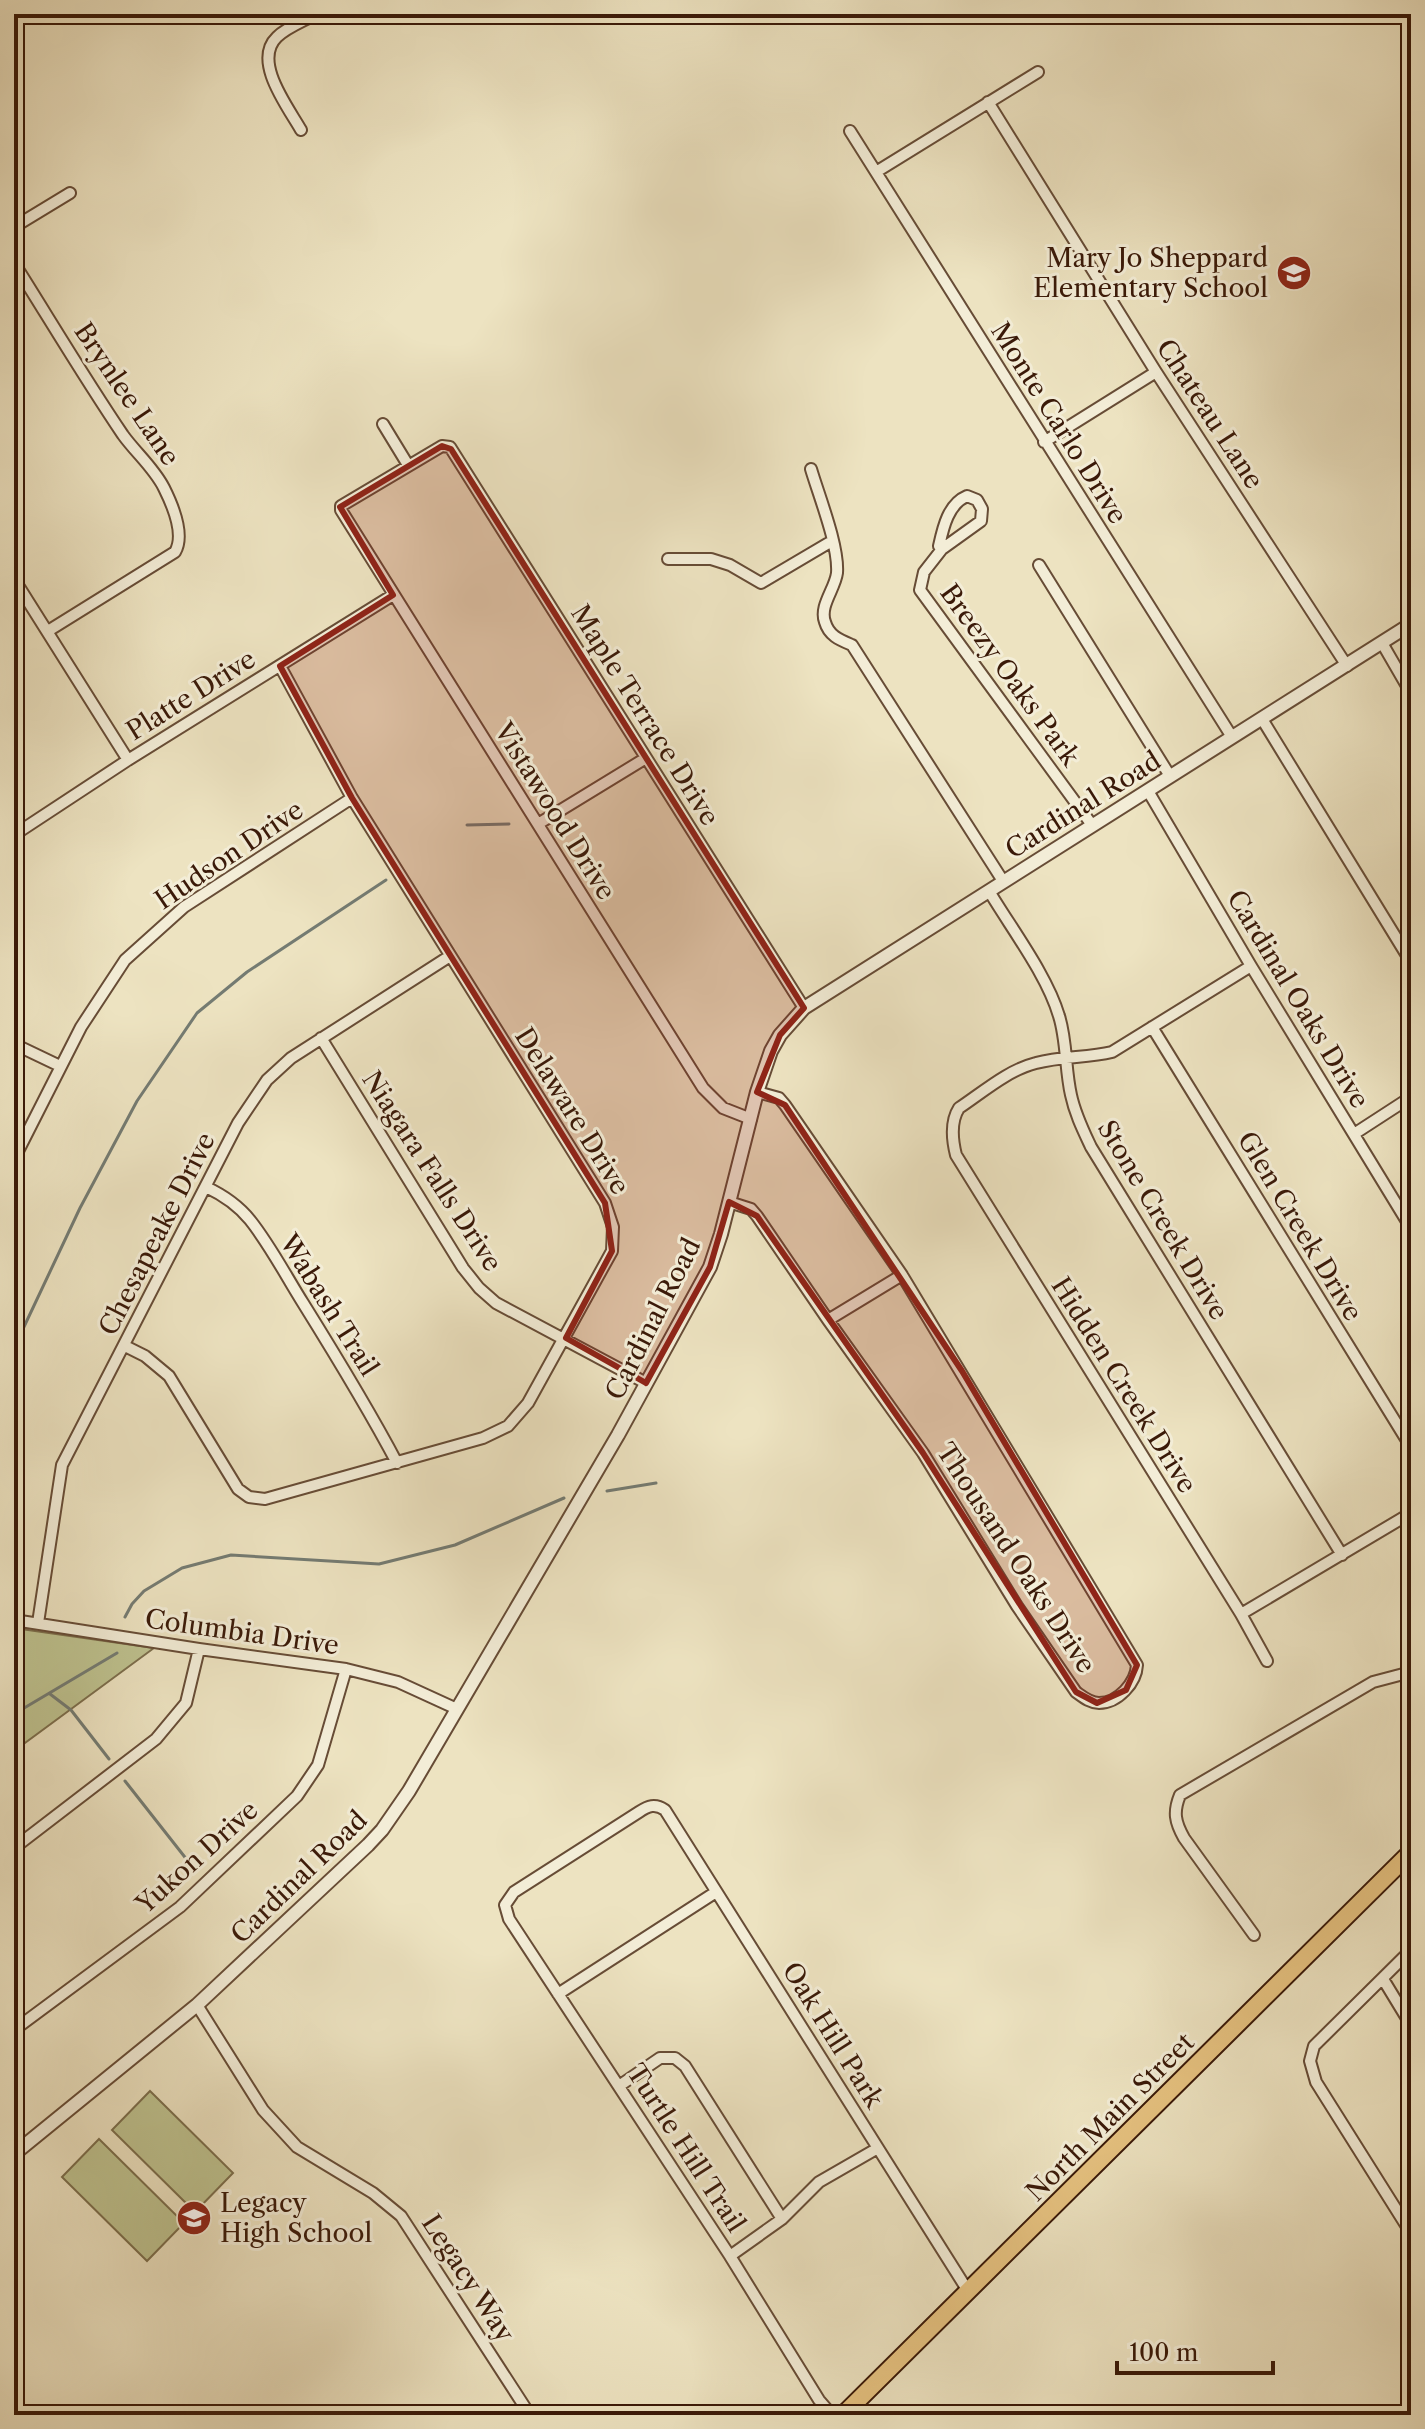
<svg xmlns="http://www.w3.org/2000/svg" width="1425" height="2429" viewBox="0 0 1425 2429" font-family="'Libre Caslon Text',serif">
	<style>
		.green { fill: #bec28f; stroke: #7c6e4c; stroke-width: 2 }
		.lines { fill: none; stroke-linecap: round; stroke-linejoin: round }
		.stream { stroke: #747b72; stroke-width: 3 }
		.minor-casing { stroke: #674c36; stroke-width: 14 }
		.tertiary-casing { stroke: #674c36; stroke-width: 16 }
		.primary-casing { stroke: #3a1908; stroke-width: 20 }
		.minor { stroke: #f3edd7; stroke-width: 10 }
		.tertiary { stroke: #f3edd7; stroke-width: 12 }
		.primary { stroke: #e6c280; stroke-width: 16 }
		.marked { fill: #8f2418; fill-opacity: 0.2; stroke: #8f2418; stroke-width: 6; stroke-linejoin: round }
		.labels { text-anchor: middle; stroke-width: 6; stroke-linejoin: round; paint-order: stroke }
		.poi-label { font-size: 26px; fill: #3a1908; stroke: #f3edd7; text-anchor: end }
		.street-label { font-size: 26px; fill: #3a1908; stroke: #f3edd7 }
	</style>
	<rect width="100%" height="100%" fill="#ede3c1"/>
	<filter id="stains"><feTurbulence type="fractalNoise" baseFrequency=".0025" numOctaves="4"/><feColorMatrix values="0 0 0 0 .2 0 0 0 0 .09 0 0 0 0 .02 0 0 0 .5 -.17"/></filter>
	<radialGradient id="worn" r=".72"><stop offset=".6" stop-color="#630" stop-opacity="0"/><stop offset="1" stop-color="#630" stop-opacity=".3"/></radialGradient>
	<path class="green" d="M 14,1628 L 154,1648 L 14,1751 Z
		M 150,2091 L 233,2173 L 195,2212 L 112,2130 Z
		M 99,2139 L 184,2223 L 147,2261 L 62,2177 Z"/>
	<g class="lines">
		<path class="stream" d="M 467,825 L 509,824
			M 14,1348 L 80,1208 L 137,1101 L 197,1013 L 247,972 L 386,880
			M 607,1491 L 656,1483
			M 125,1617 L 132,1604 L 144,1591 L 182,1568 L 231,1555 L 379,1564 L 455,1545 L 564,1498
			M 50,1694 L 71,1710 L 109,1759
			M 14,1714 L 117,1653
			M 125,1781 L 195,1870"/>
		<g class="minor-casing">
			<path id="minor" d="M 988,102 L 1156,372 L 1347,666
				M 301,130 C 288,107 252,61 277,37 C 287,27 304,21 316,14
				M 850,131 L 1232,737
				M 876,172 L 1038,72
				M 14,227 L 70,193
				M 14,263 C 50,320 85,379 123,435 C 136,453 154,468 164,488 C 173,506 185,535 175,552 L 48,631
				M 383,424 L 408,465
				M 1044,442 L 1156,372
				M 811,469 C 819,496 839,546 837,573 C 835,589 819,606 825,622 C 829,636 840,640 852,645 L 1003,881
				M 967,496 L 977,500 L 982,509 L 981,521 L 942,549 L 939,546 C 943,528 948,504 967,496 Z
				M 942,549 L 924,572 L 920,590 L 1092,825
				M 668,559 L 711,559 L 730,565 L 761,583 L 832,541
				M 1039,565 L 1170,776
				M 14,579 L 128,760
				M 1382,643 L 1411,693
				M 1262,719 L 1411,962
				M 1148,791 L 1251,966 L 1411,1228
				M 538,824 L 646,758
				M 14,835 L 128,760 L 393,595
				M 989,891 C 1011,928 1047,975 1059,1016 C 1067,1041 1065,1069 1071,1095 C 1075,1114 1083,1130 1091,1147 L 1342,1555
				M 1251,966 L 1112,1052 C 1087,1058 1061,1056 1036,1063 C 1008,1070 983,1092 959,1108 C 950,1122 952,1139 956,1155 L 1241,1614 L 1267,1661
				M 1152,1027 L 1411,1447
				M 321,1038 L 463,1268 L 479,1288 L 496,1303 L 646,1383
				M 14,1044 L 60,1066
				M 751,1119 L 723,1108 L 703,1088 L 341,510 L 341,506 L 442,446 L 450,447 L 804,1008
				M 1354,1134 L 1411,1097
				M 14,1159 L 81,1027 L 125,960 L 184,907 L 352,798
				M 206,1187 C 223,1195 238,1205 250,1220 C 270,1245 286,1276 303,1303 C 336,1356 368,1408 397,1463
				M 729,1202 L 751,1209 L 757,1216 L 828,1320 L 923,1453 L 1017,1606 L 1076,1692 C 1083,1697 1090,1703 1099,1703 C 1118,1703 1136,1683 1137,1665 L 902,1275 L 785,1105 L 779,1098 L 757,1092
				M 828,1320 L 902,1275
				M 125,1346 L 145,1356 L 169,1376 L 238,1489 L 249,1497 L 265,1499 L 483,1438 L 508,1426 L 528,1403 L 612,1251 L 613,1227 L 605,1203 L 352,798 L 280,666
				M 1241,1614 L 1411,1513
				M 14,1620 L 199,1649 L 346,1669 L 398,1682 L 457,1709
				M 38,1623 L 62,1465 L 238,1123 L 267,1080 L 291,1058 L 450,956
				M 14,1848 L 156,1739 L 186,1703 L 199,1649
				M 1254,1935 L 1184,1838 C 1175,1822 1173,1812 1180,1795 L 1373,1682 L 1411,1672
				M 1411,1950 L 1314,2046 L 1310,2061 L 1316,2082 L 1411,2233
				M 1383,1979 L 1411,2025
				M 558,1994 L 716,1892
				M 197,2005 L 263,2110 L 297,2147 L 373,2193 L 401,2216 L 530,2415
				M 14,2030 L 180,1907 L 297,1796 L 318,1765 L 346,1669
				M 619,2086 L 660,2058 L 675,2058 L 685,2066 L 782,2219
				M 730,2256 L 782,2219 L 819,2182 L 878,2148
				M 832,2415 L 819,2400 L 730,2256 L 509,1919 L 505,1905 L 514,1892 L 639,1812 C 648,1806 655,1803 665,1810 L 968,2291"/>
		</g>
		<g class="tertiary-casing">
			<path id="tertiary" d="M 14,2154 L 197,2005 L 368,1845 L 382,1830 L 409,1791 L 618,1435 L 710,1267 L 721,1234 L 757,1092 L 771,1051 L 780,1035 L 804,1008 L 1411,624"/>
		</g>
		<g class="primary-casing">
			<path id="primary" d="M 843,2415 L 1411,1852"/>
		</g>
		<use href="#minor" class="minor"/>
		<use href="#tertiary" class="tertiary"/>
		<use href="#primary" class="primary"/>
	</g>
	<path class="marked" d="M 442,446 L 451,449 L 804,1008 L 780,1035 L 757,1092 L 785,1105 L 962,1371 L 1137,1665 L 1126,1690 L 1097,1703 L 1076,1692 L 923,1453 L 757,1216 L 729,1202 L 710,1267 L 646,1383 L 566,1338 L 612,1251 L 605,1203 L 352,798 L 280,666 L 393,595 L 340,507 Z"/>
	<defs>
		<g id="school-disc" transform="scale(1.8)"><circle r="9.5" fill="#8f2418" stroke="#f3edd7"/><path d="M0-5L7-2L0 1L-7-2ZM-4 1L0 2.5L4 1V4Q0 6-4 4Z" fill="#fff"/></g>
	</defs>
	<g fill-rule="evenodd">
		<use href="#school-disc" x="1294" y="273"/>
		<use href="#school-disc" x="194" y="2218"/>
	</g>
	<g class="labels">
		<g class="poi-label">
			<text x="1268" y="267">Mary Jo Sheppard<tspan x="1268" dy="30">Elementary School</tspan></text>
			<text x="220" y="2212" text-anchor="start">Legacy<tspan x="220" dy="30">High School</tspan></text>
		</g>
		<g class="street-label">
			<text transform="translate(127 394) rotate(56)" y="9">Brynlee Lane</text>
			<text transform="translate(1210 414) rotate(57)" y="9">Chateau Lane</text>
			<text transform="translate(1059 423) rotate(58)" y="9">Monte Carlo Drive</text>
			<text transform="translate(1010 675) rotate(54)" y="9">Breezy Oaks Park</text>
			<text transform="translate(191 695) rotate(-32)" y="9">Platte Drive</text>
			<text transform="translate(645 715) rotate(58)" y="9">Maple Terrace Drive</text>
			<text transform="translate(1083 805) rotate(-32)" y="9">Cardinal Road</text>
			<text transform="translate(555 811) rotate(58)" y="9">Vistawood Drive</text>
			<text transform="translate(229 855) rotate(-34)" y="9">Hudson Drive</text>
			<text transform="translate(1298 999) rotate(59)" y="9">Cardinal Oaks Drive</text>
			<text transform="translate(572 1111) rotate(58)" y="9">Delaware Drive</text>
			<text transform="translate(432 1171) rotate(57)" y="9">Niagara Falls Drive</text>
			<text transform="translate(1163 1220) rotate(59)" y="9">Stone Creek Drive</text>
			<text transform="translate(1300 1226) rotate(59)" y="9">Glen Creek Drive</text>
			<text transform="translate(157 1234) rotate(-63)" y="9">Chesapeake Drive</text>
			<text transform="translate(329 1305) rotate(58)" y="9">Wabash Trail</text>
			<text transform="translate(653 1319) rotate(-63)" y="9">Cardinal Road</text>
			<text transform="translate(1124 1385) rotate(58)" y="9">Hidden Creek Drive</text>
			<text transform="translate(1016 1558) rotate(57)" y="9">Thousand Oaks Drive</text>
			<text transform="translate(242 1632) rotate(8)" y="9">Columbia Drive</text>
			<text transform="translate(197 1857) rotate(-42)" y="9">Yukon Drive</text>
			<text transform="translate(299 1877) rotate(-44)" y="9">Cardinal Road</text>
			<text transform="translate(833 2035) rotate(58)" y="9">Oak Hill Park</text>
			<text transform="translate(1110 2117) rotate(-45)" y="9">North Main Street</text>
			<text transform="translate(686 2148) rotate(57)" y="9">Turtle Hill Trail</text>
			<text transform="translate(468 2278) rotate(57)" y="9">Legacy Way</text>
		</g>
	</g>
	<rect width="1425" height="2429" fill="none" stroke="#ede3c1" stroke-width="48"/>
	<rect x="16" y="16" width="1393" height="2397" fill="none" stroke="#3a1908" stroke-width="4"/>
	<rect x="24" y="24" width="1377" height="2381" fill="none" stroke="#3a1908" stroke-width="2"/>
	<path d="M1117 2361v12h156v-12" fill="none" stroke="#3a1908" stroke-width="4"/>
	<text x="1129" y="2361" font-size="24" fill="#3a1908" stroke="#f3edd7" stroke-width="6" paint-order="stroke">100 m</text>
	<rect width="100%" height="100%" filter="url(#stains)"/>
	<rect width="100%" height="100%" fill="url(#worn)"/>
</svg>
